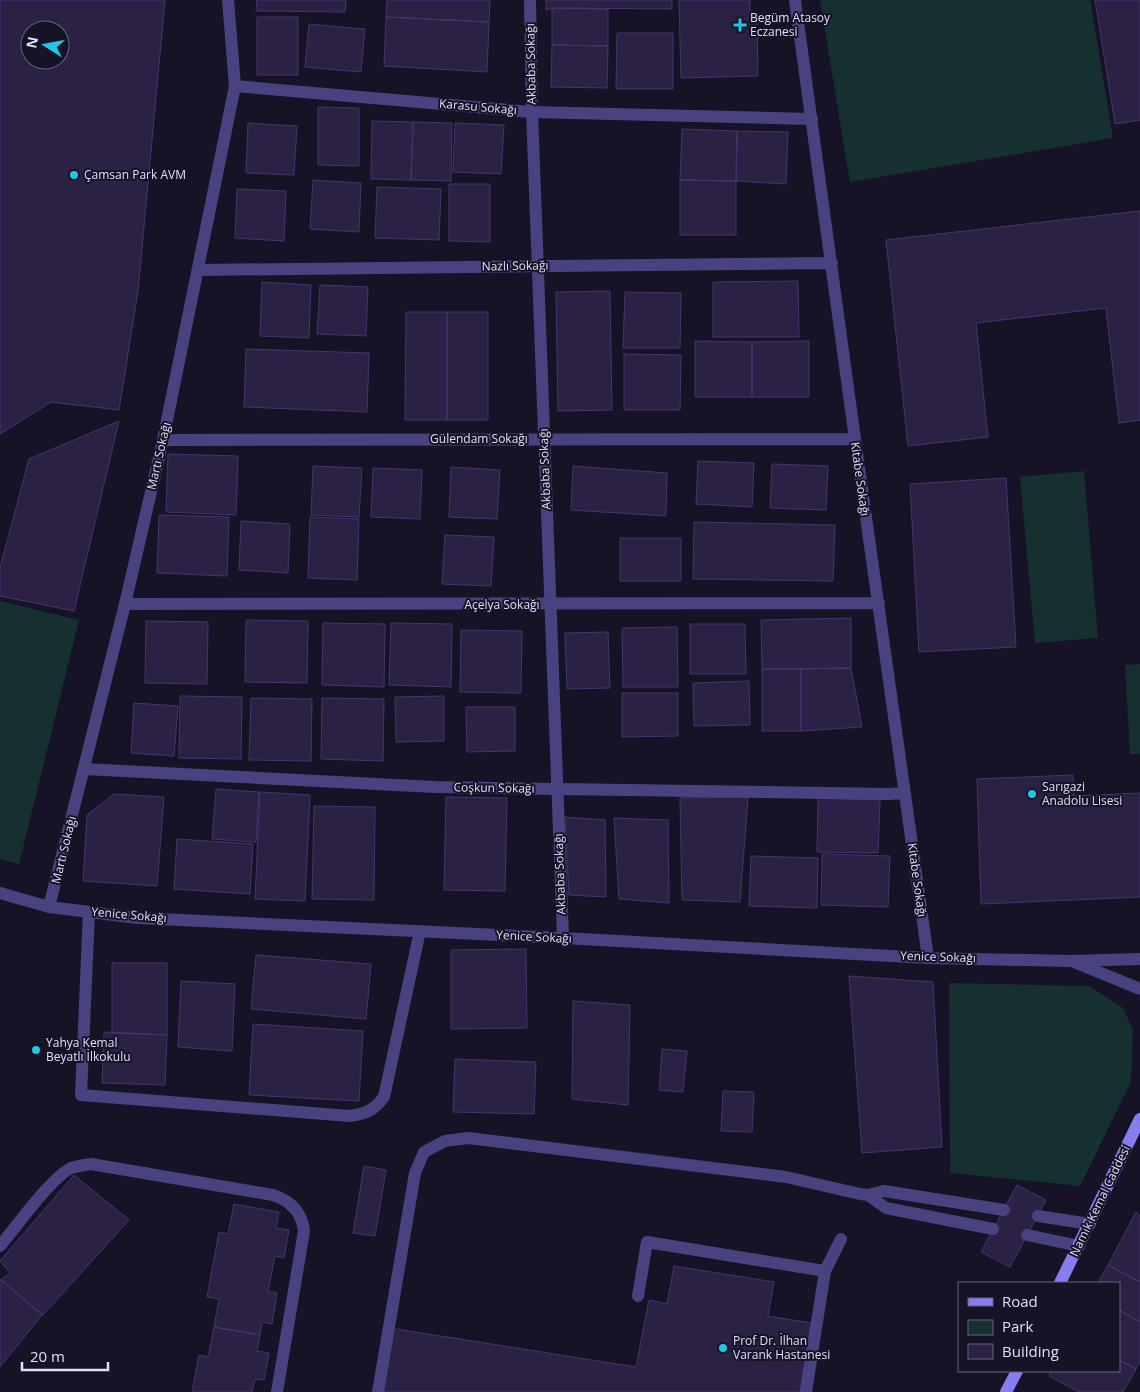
<svg xmlns="http://www.w3.org/2000/svg" width="1140" height="1392" viewBox="0 0 1140 1392" font-family="'Open Sans',sans-serif">
	<style>
		.green { fill: #162f2f }
		.building { fill: #2a2145; stroke: #44356e; fill-rule: evenodd }
		.lines { fill: none; stroke-linecap: round; stroke-linejoin: round }
		.lane { stroke: #484380; stroke-width: 12 }
		.street { stroke: #484380; stroke-width: 12 }
		.secondary { stroke: #867df0; stroke-width: 12 }
		.poi-dot { fill: #1dc7e5; stroke: #171326; stroke-width: 2 }
		.labels { text-anchor: middle; stroke-width: 4; stroke-linejoin: round; paint-order: stroke }
		.poi-label { font-size: 12px; fill: #e1dcfb; stroke: #171326; text-anchor: start }
		.street-label { font-size: 12px; fill: #e1dcfb; stroke: #171326 }
	</style>
	<rect width="100%" height="100%" fill="#171326"/>
	<path class="green" d="M 820,0 L 1090,0 L 1113,138 L 850,182 Z
		M 1084,471 L 1098,638 L 1035,643 L 1020,477 Z
		M 0,601 L 79,620 L 19,864 L 0,859 Z
		M 1140,664 L 1140,754 L 1130,754 L 1125,665 Z
		M 949,983 L 1089,986 L 1123,1008 L 1133,1030 L 1131,1082 L 1080,1186 L 950,1173 Z"/>
	<path class="building" d="M 0,0 L 165,0 L 138,291 L 119,410 L 51,402 L 0,434 ZM 30,30 L 60,30 L 60,60 L 30,60 Z
		M 257,0 L 346,0 L 345,12 L 256,11 Z
		M 387,0 L 490,0 L 489,22 L 386,17 Z
		M 546,0 L 672,0 L 672,9 L 552,8 L 546,10 Z
		M 679,0 L 750,0 L 750,18 L 757,18 L 758,76 L 681,78 Z
		M 1095,0 L 1140,0 L 1140,120 L 1115,124 Z
		M 552,8 L 608,9 L 608,46 L 552,45 Z
		M 257,17 L 298,17 L 298,75 L 257,75 Z
		M 386,17 L 489,22 L 487,72 L 384,66 Z
		M 309,24 L 365,29 L 361,72 L 305,67 Z
		M 617,33 L 673,33 L 673,89 L 616,89 Z
		M 552,45 L 608,46 L 607,88 L 551,87 Z
		M 318,107 L 359,108 L 359,166 L 318,165 Z
		M 372,121 L 413,122 L 411,180 L 371,179 Z
		M 413,122 L 452,123 L 451,181 L 411,180 Z
		M 248,123 L 297,126 L 294,175 L 246,173 Z
		M 455,123 L 504,125 L 501,174 L 453,172 Z
		M 682,129 L 737,131 L 736,181 L 680,180 Z
		M 737,131 L 788,132 L 786,184 L 736,181 Z
		M 313,180 L 361,183 L 359,232 L 310,229 Z
		M 680,180 L 736,181 L 736,235 L 680,235 Z
		M 449,184 L 490,184 L 490,242 L 449,241 Z
		M 377,187 L 441,189 L 439,240 L 375,238 Z
		M 237,189 L 286,191 L 284,241 L 235,238 Z
		M 1140,211 L 1140,420 L 1119,423 L 1106,308 L 976,323 L 988,437 L 908,446 L 886,240 Z
		M 798,281 L 799,337 L 713,337 L 713,282 Z
		M 262,282 L 311,285 L 309,338 L 260,336 Z
		M 320,285 L 368,287 L 366,336 L 317,334 Z
		M 610,291 L 612,410 L 558,411 L 556,292 Z
		M 625,292 L 681,293 L 680,348 L 623,348 Z
		M 406,312 L 447,312 L 447,420 L 405,420 Z
		M 447,312 L 488,312 L 488,420 L 447,420 Z
		M 695,341 L 752,342 L 752,397 L 695,397 Z
		M 809,341 L 809,397 L 752,397 L 752,342 Z
		M 246,349 L 369,353 L 367,412 L 244,407 Z
		M 624,354 L 681,355 L 680,410 L 624,410 Z
		M 119,421 L 74,611 L 0,596 L 0,568 L 29,459 Z
		M 168,454 L 238,456 L 236,515 L 166,512 Z
		M 698,461 L 754,463 L 752,507 L 696,504 Z
		M 772,464 L 828,466 L 826,510 L 770,508 Z
		M 313,466 L 362,468 L 359,517 L 311,515 Z
		M 573,466 L 667,473 L 666,516 L 571,510 Z
		M 451,467 L 500,470 L 497,519 L 449,517 Z
		M 373,468 L 422,470 L 420,519 L 371,517 Z
		M 1006,478 L 1016,647 L 919,652 L 910,484 Z
		M 159,515 L 229,517 L 227,576 L 157,573 Z
		M 310,517 L 359,519 L 357,580 L 308,578 Z
		M 241,521 L 290,524 L 288,573 L 239,570 Z
		M 694,522 L 835,525 L 833,581 L 693,579 Z
		M 445,535 L 494,537 L 491,586 L 442,584 Z
		M 620,538 L 681,538 L 681,581 L 620,581 Z
		M 851,618 L 851,668 L 762,669 L 761,620 Z
		M 246,620 L 308,621 L 307,683 L 245,682 Z
		M 146,621 L 208,622 L 207,684 L 145,683 Z
		M 323,623 L 385,624 L 384,687 L 322,685 Z
		M 391,623 L 452,624 L 451,687 L 389,685 Z
		M 690,624 L 745,624 L 746,674 L 690,674 Z
		M 677,627 L 678,687 L 623,687 L 622,628 Z
		M 461,630 L 522,631 L 521,693 L 460,692 Z
		M 608,632 L 610,688 L 567,689 L 565,633 Z
		M 851,668 L 862,727 L 801,731 L 801,669 Z
		M 762,669 L 801,669 L 801,731 L 762,731 Z
		M 749,681 L 750,725 L 694,726 L 693,683 Z
		M 622,693 L 678,693 L 678,736 L 622,737 Z
		M 180,696 L 242,697 L 241,759 L 179,758 Z
		M 444,696 L 444,741 L 396,742 L 395,697 Z
		M 251,698 L 312,699 L 311,761 L 249,760 Z
		M 322,698 L 384,699 L 383,761 L 321,759 Z
		M 134,703 L 178,706 L 174,756 L 131,753 Z
		M 466,707 L 515,707 L 515,751 L 467,752 Z
		M 1073,775 L 1074,796 L 1140,793 L 1140,897 L 981,904 L 977,779 Z
		M 216,789 L 259,792 L 256,842 L 212,839 Z
		M 260,792 L 310,795 L 305,901 L 255,899 Z
		M 114,794 L 164,797 L 157,886 L 83,881 L 87,815 Z
		M 446,797 L 507,798 L 505,891 L 444,890 Z
		M 748,797 L 740,902 L 682,900 L 680,798 Z
		M 818,798 L 880,800 L 878,853 L 817,852 Z
		M 314,806 L 375,807 L 374,900 L 312,899 Z
		M 565,817 L 605,820 L 606,897 L 569,895 Z
		M 614,818 L 668,820 L 669,903 L 619,899 Z
		M 177,839 L 253,844 L 250,894 L 174,889 Z
		M 822,854 L 890,856 L 888,907 L 821,905 Z
		M 751,856 L 818,858 L 817,908 L 749,906 Z
		M 526,949 L 527,1028 L 451,1029 L 451,950 Z
		M 256,955 L 371,964 L 366,1019 L 251,1009 Z
		M 112,963 L 167,963 L 167,1035 L 112,1033 Z
		M 849,976 L 933,982 L 942,1147 L 862,1153 Z
		M 181,981 L 235,984 L 232,1051 L 178,1047 Z
		M 573,1001 L 630,1005 L 628,1105 L 572,1099 Z
		M 253,1024 L 363,1031 L 359,1101 L 249,1095 Z
		M 104,1032 L 167,1035 L 165,1085 L 102,1083 Z
		M 662,1049 L 687,1051 L 683,1092 L 659,1090 Z
		M 455,1059 L 536,1062 L 534,1114 L 453,1112 Z
		M 723,1091 L 754,1092 L 752,1132 L 721,1131 Z
		M 364,1166 L 386,1170 L 375,1236 L 353,1233 Z
		M 74,1175 L 129,1220 L 43,1315 L 1,1280 L 10,1273 L 0,1261 Z
		M 1017,1185 L 1046,1200 L 1010,1267 L 981,1252 Z
		M 234,1204 L 279,1212 L 276,1228 L 289,1230 L 284,1258 L 275,1256 L 268,1291 L 277,1293 L 272,1324 L 262,1322 L 260,1335 L 214,1327 L 219,1299 L 207,1297 L 219,1232 L 228,1234 Z
		M 1136,1212 L 1140,1216 L 1140,1282 L 1108,1265 Z
		M 1108,1265 L 1140,1282 L 1140,1322 L 1119,1310 L 1119,1283 L 1098,1283 Z
		M 674,1266 L 774,1282 L 768,1316 L 811,1323 L 800,1392 L 380,1392 L 390,1328 L 636,1367 L 649,1300 L 667,1304 Z
		M 0,1279 L 42,1315 L 0,1367 Z
		M 1119,1310 L 1140,1322 L 1140,1360 L 1136,1369 L 1119,1360 Z
		M 214,1327 L 260,1335 L 257,1351 L 269,1353 L 264,1380 L 255,1379 L 252,1392 L 192,1392 L 199,1355 L 208,1357 Z
		M 1119,1360 L 1136,1369 L 1123,1392 L 1079,1392 L 1049,1376 L 1052,1371 L 1119,1371 Z"/>
	<g class="lines">
		<path class="lane" d="M 89,912 L 81,1095 L 350,1116 C 367,1113 373,1111 384,1097 L 420,931
			M 868,1195 L 886,1208 L 993,1229
			M 1038,1216 L 1090,1224
			M 1027,1235 L 1079,1246
			M 0,1246 C 16,1227 51,1178 71,1168 C 77,1166 84,1165 91,1164 L 273,1195 C 291,1201 302,1212 304,1231 L 277,1392
			M 638,1296 L 647,1242 L 825,1271
			M 378,1392 L 415,1173 L 424,1152 L 445,1141 L 468,1138 L 786,1177 L 860,1194 L 868,1195 L 884,1191 L 1004,1210
			M 806,1392 L 825,1271 L 841,1239"/>
		<path class="street" d="M 530,0 L 532,112 L 563,938
			M 795,0 L 855,439 L 928,958
			M 235,86 L 532,112 L 812,119
			M 198,270 L 832,263
			M 163,440 L 855,439
			M 125,604 L 879,603
			M 84,769 L 435,787 L 888,794 L 905,793
			M 0,893 L 49,907 L 138,918 L 563,938 L 928,958 L 1070,961 L 1140,959
			M 49,907 L 125,604 L 163,440 L 235,86 L 228,0
			M 1074,962 L 1140,989"/>
		<path class="secondary" d="M 1060,1283 L 1140,1119
			M 1006,1392 L 1017,1371"/>
	</g>
	<g class="poi-dot">
		<path d="M737.5 17.5h5v5h5v5h-5v5h-5v-5h-5v-5h5z"/>
		<circle cx="74" cy="175" r="5"/>
		<circle cx="1032" cy="794" r="5"/>
		<circle cx="36" cy="1050" r="5"/>
		<circle cx="723" cy="1348" r="5"/>
	</g>
	<g class="labels">
		<g class="poi-label">
			<text x="750" y="22">Begüm Atasoy<tspan x="750" dy="14">Eczanesi</tspan></text>
			<text x="84" y="179">Çamsan Park AVM</text>
			<text x="1042" y="791">Sarıgazi<tspan x="1042" dy="14">Anadolu Lisesi</tspan></text>
			<text x="46" y="1047">Yahya Kemal<tspan x="46" dy="14">Beyatlı İlkokulu</tspan></text>
			<text x="733" y="1345">Prof Dr. İlhan<tspan x="733" dy="14">Varank Hastanesi</tspan></text>
		</g>
		<g class="street-label">
			<text transform="translate(531 64) rotate(-91)" y="4">Akbaba Sokağı</text>
			<text transform="translate(478 107) rotate(5)" y="4">Karasu Sokağı</text>
			<text transform="translate(515 266) rotate(-1)" y="4">Nazlı Sokağı</text>
			<text x="479" y="443">Gülendam Sokağı</text>
			<text transform="translate(159 456) rotate(-77)" y="4">Martı Sokağı</text>
			<text transform="translate(545 469) rotate(-92)" y="4">Akbaba Sokağı</text>
			<text transform="translate(860 479) rotate(82)" y="4">Kitabe Sokağı</text>
			<text x="502" y="609">Açelya Sokağı</text>
			<text transform="translate(494 788) rotate(1)" y="4">Coşkun Sokağı</text>
			<text transform="translate(64 850) rotate(-76)" y="4">Martı Sokağı</text>
			<text transform="translate(560 874) rotate(-92)" y="4">Akbaba Sokağı</text>
			<text transform="translate(917 880) rotate(82)" y="4">Kitabe Sokağı</text>
			<text transform="translate(129 915) rotate(5)" y="4">Yenice Sokağı</text>
			<text transform="translate(534 937) rotate(3)" y="4">Yenice Sokağı</text>
			<text transform="translate(938 957) rotate(2)" y="4">Yenice Sokağı</text>
			<text transform="translate(1100 1201) rotate(-64)" y="4">Namık Kemal Caddesi</text>
		</g>
	</g>
	<rect x="958" y="1282" width="162" height="90" fill="#171326" stroke="#68637b"/>
	<rect x="968" y="1298" width="25" height="8" fill="#867df0" stroke="#68637b"/>
	<text x="1002" y="1307" font-size="15" fill="#e1dcfb">Road</text>
	<rect x="968" y="1320" width="25" height="15" fill="#162f2f" stroke="#68637b"/>
	<text x="1002" y="1332" font-size="15" fill="#e1dcfb">Park</text>
	<rect x="968" y="1344" width="25" height="15" fill="#2a2145" stroke="#68637b"/>
	<text x="1002" y="1357" font-size="15" fill="#e1dcfb">Building</text>
	<g transform="translate(45 45) rotate(281)"><circle r="24" fill="#171326" stroke="#68637b"/>
	<path d="M0-4L9 19L0 12L-9 19Z" fill="#1dc7e5"/>
	<text y="-8" font-size="14" font-weight="bold" text-anchor="middle" fill="#e1dcfb">N</text>
	</g>
	<path d="M22 1362v8h86v-8" fill="none" stroke="#e1dcfb" stroke-width="2.5"/>
	<text x="30" y="1362" font-size="15" fill="#e1dcfb" stroke="#171326" stroke-width="4" paint-order="stroke">20 m</text>
</svg>
